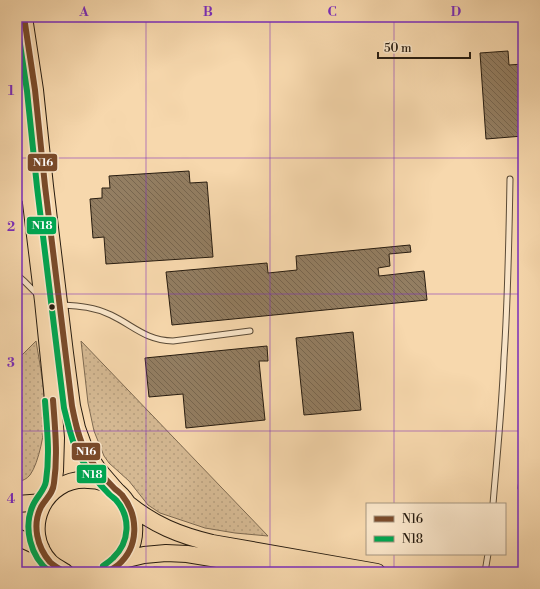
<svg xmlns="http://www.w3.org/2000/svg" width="540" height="589" viewBox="0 0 540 589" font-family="'Libre Bodoni',serif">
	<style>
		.grass { fill: url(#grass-dots); stroke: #7e6a51 }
		.building { fill: url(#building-back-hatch); stroke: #271c10 }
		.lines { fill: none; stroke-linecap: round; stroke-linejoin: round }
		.service-casing { stroke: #5b4b37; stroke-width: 7 }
		.primary-casing { stroke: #271c10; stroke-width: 18 }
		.trunk-casing { stroke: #271c10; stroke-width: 18 }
		.service { stroke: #fae6ca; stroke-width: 5 }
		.primary { stroke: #f7d8ad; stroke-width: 16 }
		.trunk { stroke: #f7d8ad; stroke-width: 16 }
		.bus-1-casing { stroke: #fae6ca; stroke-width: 9 }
		.bus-2-casing { stroke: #fae6ca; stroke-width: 9 }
		.bus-1 { stroke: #7a4b2a; stroke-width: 6 }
		.bus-2 { stroke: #00a651; stroke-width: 6 }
		.grid { fill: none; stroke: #7b2cbf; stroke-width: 1; stroke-opacity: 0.55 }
		.bus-dot { fill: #271c10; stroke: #fae6ca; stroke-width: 1.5 }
		.line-badge { stroke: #fae6ca; stroke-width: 1.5 }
		.badge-label { font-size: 11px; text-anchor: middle; font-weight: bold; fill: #fff }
		.neatline { fill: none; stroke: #7b2cbf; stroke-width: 1.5 }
		.grid-label { font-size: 13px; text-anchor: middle; font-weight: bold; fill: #7b2cbf }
	</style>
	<defs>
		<pattern id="grass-dots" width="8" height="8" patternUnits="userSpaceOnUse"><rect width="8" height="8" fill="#d4b892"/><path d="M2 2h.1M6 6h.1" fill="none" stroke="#b69e7d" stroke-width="1.8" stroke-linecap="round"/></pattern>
		<pattern id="building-back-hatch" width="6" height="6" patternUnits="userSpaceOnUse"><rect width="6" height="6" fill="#937e62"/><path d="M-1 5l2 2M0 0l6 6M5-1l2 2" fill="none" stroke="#78664f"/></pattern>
	</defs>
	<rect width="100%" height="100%" fill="#f7d8ad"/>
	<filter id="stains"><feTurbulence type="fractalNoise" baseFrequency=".005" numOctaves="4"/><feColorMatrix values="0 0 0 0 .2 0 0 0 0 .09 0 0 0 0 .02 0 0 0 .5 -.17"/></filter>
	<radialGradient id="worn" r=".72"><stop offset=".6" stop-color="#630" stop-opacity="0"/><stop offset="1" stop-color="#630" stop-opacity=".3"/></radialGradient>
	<path class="grass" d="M 36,341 C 40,365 45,390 45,415 C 45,430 39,463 30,475 C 27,479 22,481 17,482 L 17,360 Z
		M 81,341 L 268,536 L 235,533 L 205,528 L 160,513 L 148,505 L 129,481 L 109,463 L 104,456 L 94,431 L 88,403 Z
		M 154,567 L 176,568 L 196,572 L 145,572 Z"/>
	<path class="building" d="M 508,51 L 509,65 L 523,64 L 523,136 L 486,139 L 480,53 Z
		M 189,171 L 190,183 L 207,182 L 213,257 L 106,264 L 104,237 L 93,238 L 90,199 L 102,198 L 102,188 L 110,188 L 109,176 Z
		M 410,245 L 411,252 L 389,254 L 390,266 L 378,268 L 379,276 L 424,271 L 427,300 L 172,325 L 166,272 L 267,263 L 268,273 L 297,270 L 296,256 Z
		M 353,332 L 361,410 L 304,415 L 296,338 Z
		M 267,346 L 268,361 L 259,361 L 265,420 L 186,428 L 183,394 L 149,397 L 145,358 Z"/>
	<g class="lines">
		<g class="service-casing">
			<path id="service" d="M 17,201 L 27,195
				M 17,275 L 25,282 L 38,295
				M 62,305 C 80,306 94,307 111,315 C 134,326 145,340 173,341 L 250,331
				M 523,470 L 521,488 L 523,493
				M 493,504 C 497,456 502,407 504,358 C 508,299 509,239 510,179
				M 485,572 L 488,554"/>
		</g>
		<g class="primary-casing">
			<path id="primary" d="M 24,17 L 35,90 L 45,186 L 65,353 L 72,406 L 77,428 L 85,450 L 97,468 L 115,489
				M 17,88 L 43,301 L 52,389 L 56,438 L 55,471 L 52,492"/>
		</g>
		<g class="trunk-casing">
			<path id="trunk" d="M 127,503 C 154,525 179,535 212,543 L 377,572
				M 17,504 L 44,502
				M 17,537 L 41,548
				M 123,560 L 144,555 L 166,553 L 187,554 L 296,572
				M 65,572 C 60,569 54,566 50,562 C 20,530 44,477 88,480 C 99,480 110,484 118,492 C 127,500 134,512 134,524 C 136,547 126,560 108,572"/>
		</g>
		<use href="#service" class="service"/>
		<use href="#primary" class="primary"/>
		<use href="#trunk" class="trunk"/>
		<g class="bus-1-casing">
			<path id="bus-1" d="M 24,17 L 35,90 L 45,186 L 72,406 C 75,421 78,437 85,450 C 92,464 104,478 115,489 C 118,491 120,493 122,495 C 139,516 139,547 118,565 C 115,567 111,570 108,572
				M 53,400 C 55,428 58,455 54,483 C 53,494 46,498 41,507 C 32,525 37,547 50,562 C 54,566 60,569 65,572"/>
		</g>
		<g class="bus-2-casing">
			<path id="bus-2" d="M 17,24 L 27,91 L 37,187 L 64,408 C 68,423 71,441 79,455 C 87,469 97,482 109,494 C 111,496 114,498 116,500 C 131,517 130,542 113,558 C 110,561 107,563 103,566
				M 45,401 C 47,428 50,454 46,481 C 45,490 37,496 33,505 C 23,527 30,557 50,572"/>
		</g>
		<use href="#bus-1" class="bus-1"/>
		<use href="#bus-2" class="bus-2"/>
	</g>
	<path class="grid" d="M 146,17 L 146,572M 270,17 L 270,572M 394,17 L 394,504M 17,158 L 523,158M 17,294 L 523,294M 17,431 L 523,431M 394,554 L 394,572"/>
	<circle class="bus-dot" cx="52" cy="307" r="3.5"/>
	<g class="line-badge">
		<rect x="27" y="153" width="31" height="19" rx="4" fill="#7a4b2a"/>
		<rect x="26" y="216" width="31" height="19" rx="4" fill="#00a651"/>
		<rect x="71" y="442" width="30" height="19" rx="4" fill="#7a4b2a"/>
		<rect x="76" y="464" width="31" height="20" rx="4" fill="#00a651"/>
	</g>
	<g class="badge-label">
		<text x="43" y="166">N16</text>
		<text x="42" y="229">N18</text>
		<text x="86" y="455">N16</text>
		<text x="92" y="478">N18</text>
	</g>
	<rect width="540" height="589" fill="none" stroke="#f7d8ad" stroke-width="44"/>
	<rect x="366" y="503" width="140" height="52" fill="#fae6ca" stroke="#a69580"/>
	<rect x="374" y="516" width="20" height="6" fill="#7a4b2a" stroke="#a69580"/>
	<text x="402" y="523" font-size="12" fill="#271c10">N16</text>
	<rect x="374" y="536" width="20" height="6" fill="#00a651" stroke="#a69580"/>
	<text x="402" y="543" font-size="12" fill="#271c10">N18</text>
	<path d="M378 52v6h92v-6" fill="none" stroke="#271c10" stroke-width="2"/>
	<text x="384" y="52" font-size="12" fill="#271c10" stroke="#fae6ca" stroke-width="3" paint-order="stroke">50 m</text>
	<rect x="22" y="22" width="496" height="545" class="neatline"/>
	<g class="grid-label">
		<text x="84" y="16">A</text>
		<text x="208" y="16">B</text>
		<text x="332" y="16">C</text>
		<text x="456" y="16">D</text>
		<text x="11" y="95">1</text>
		<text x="11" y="231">2</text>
		<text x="11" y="367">3</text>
		<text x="11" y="503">4</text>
	</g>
	<rect width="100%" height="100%" filter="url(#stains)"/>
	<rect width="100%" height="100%" fill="url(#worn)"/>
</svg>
